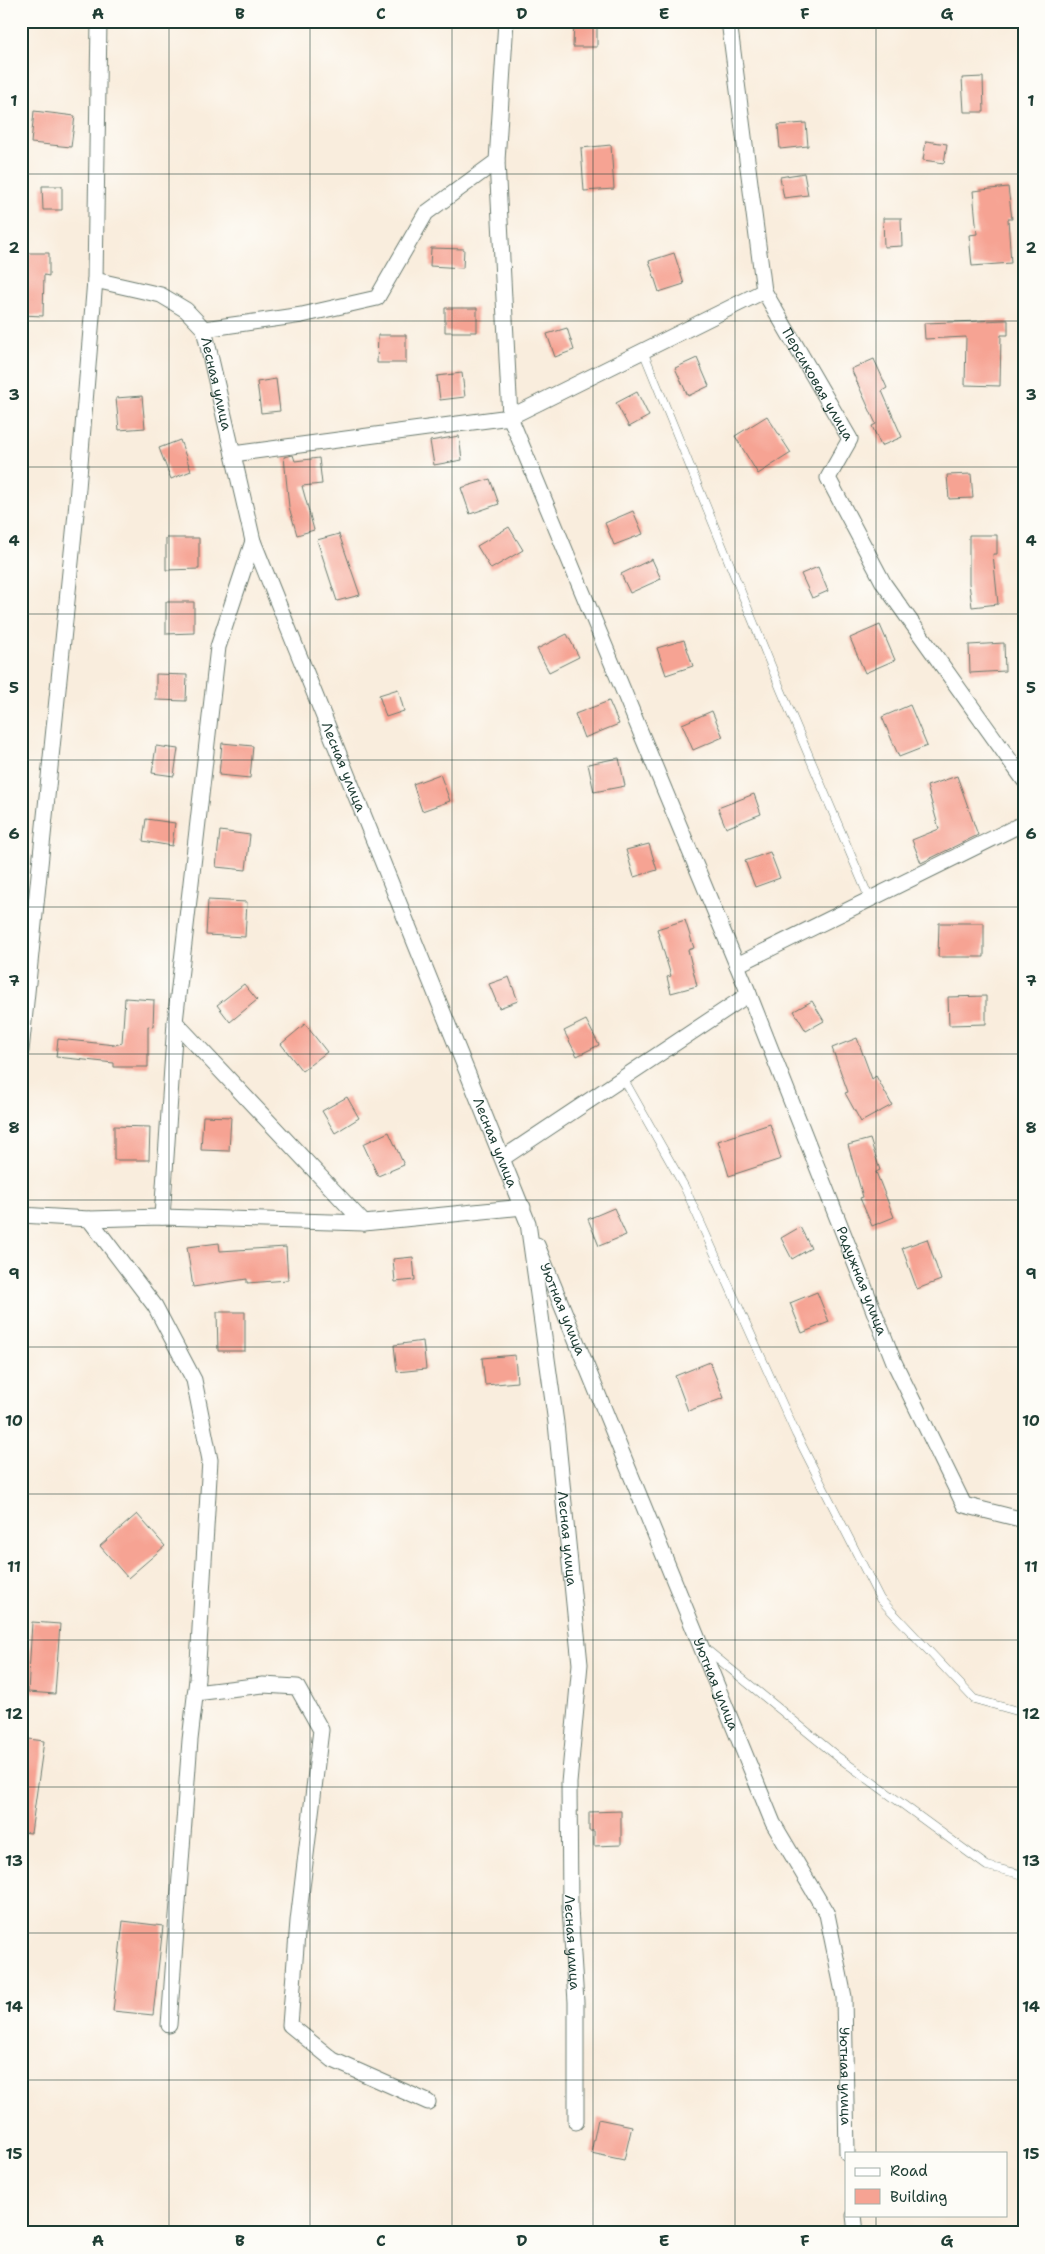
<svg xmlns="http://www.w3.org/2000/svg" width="1045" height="2254" viewBox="0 0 1045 2254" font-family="'Shantell Sans',sans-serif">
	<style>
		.building { fill: #f6a393 }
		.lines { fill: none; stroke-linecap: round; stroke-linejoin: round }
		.lane-casing { stroke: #6b7b6f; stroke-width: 9 }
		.street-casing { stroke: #6b7b6f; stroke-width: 17 }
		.lane { stroke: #fff; stroke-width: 8 }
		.street { stroke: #fff; stroke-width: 15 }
		.grid { fill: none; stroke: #1f3d34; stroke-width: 1; stroke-opacity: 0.55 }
		.labels { text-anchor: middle; stroke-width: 4; stroke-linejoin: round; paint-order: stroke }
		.street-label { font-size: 14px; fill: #1f3d34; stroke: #fdfcf7 }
		.neatline { fill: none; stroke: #1f3d34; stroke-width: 2 }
		.grid-label { font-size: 16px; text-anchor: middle; font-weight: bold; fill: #1f3d34 }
	</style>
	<rect width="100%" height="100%" fill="#fdfcf7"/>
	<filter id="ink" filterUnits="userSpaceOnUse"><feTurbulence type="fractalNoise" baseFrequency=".02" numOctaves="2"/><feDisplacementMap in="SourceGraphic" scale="10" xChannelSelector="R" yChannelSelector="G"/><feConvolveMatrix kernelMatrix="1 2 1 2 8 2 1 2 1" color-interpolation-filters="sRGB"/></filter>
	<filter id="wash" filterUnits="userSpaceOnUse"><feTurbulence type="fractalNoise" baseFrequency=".0096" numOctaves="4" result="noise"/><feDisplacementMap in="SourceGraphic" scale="20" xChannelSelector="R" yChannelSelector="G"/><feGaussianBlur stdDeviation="1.12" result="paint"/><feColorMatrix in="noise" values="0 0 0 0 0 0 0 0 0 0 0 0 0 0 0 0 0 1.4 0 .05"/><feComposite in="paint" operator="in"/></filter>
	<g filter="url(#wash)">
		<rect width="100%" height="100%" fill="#f9eddd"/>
		<g id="blocks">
			<path class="building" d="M 574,21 L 597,21 L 597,47 L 573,47 Z
				M 983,77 L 984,112 L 964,112 L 962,78 Z
				M 34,111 L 75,116 L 71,147 L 31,143 Z
				M 806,123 L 808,146 L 780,149 L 778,125 Z
				M 926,141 L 947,144 L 944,163 L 923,160 Z
				M 611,145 L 614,189 L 584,191 L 581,148 Z
				M 804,173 L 808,195 L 784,198 L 780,177 Z
				M 42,186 L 62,186 L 62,210 L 43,210 Z
				M 1008,187 L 1012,219 L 1008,219 L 1011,263 L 972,266 L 969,235 L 977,234 L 973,191 Z
				M 883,218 L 901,218 L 902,246 L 884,247 Z
				M 431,248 L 464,249 L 463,268 L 430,266 Z
				M 21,253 L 49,253 L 49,276 L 44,275 L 43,316 L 21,315 Z
				M 674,253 L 684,284 L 659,292 L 649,261 Z
				M 445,308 L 477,308 L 477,332 L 445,332 Z
				M 1008,320 L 1008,335 L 1001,335 L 1000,386 L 965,385 L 966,337 L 925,339 L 924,323 Z
				M 567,328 L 574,350 L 555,357 L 547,334 Z
				M 378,335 L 406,335 L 406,363 L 377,363 Z
				M 697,358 L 709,386 L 688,396 L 675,368 Z
				M 874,359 L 887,388 L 882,391 L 902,437 L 881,446 L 872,426 L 876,424 L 851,369 Z
				M 462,373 L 465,397 L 440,400 L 437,376 Z
				M 276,379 L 280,411 L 261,413 L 257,382 Z
				M 637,392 L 649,416 L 629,427 L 616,403 Z
				M 142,396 L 145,428 L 119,430 L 116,398 Z
				M 767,416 L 791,453 L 758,474 L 735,436 Z
				M 459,436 L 462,460 L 434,465 L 430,441 Z
				M 180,440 L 191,471 L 171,479 L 159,448 Z
				M 293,455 L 295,461 L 319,458 L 322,484 L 302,486 L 314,530 L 297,535 L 289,507 L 284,457 Z
				M 971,474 L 973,498 L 949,499 L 947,475 Z
				M 490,479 L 499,504 L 470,514 L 461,488 Z
				M 633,511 L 643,534 L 614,545 L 605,523 Z
				M 509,527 L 523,550 L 491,569 L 477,546 Z
				M 339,534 L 360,595 L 337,601 L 317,540 Z
				M 969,535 L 997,535 L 997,554 L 993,554 L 998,604 L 972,607 L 969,583 Z
				M 166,538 L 199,538 L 199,569 L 166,570 Z
				M 652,559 L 661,579 L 630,593 L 621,574 Z
				M 818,567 L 828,591 L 812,598 L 801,574 Z
				M 166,602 L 194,602 L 194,633 L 166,634 Z
				M 880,625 L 895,660 L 865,673 L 850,638 Z
				M 567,634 L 579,657 L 549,672 L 537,649 Z
				M 684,640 L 693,666 L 666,675 L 657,648 Z
				M 1004,643 L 1005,671 L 970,673 L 969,645 Z
				M 156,674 L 187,675 L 186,701 L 156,700 Z
				M 398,689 L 404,711 L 386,717 L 379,695 Z
				M 609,701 L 619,724 L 584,738 L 575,714 Z
				M 910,705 L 927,746 L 899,757 L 882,717 Z
				M 712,711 L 723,737 L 693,750 L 682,724 Z
				M 222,743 L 253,746 L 250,778 L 219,775 Z
				M 156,746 L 178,749 L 174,776 L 152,773 Z
				M 619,758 L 625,786 L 594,792 L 588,764 Z
				M 440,774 L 450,801 L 422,811 L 413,784 Z
				M 957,776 L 978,835 L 921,863 L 912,840 L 939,829 L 927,786 Z
				M 754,794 L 761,814 L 726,828 L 718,808 Z
				M 146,819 L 175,823 L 172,846 L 143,841 Z
				M 220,831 L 250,835 L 246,870 L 216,867 Z
				M 649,844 L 657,870 L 634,877 L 626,850 Z
				M 770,852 L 780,878 L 755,887 L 745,861 Z
				M 208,900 L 247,902 L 245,937 L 206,935 Z
				M 685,920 L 694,948 L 688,950 L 697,986 L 671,993 L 667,977 L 671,976 L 657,929 Z
				M 939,923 L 984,923 L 984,957 L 938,957 Z
				M 509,977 L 518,1001 L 499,1008 L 489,984 Z
				M 244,984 L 257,1000 L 230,1022 L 217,1005 Z
				M 986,996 L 986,1024 L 949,1025 L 948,997 Z
				M 125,998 L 154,1000 L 153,1027 L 148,1026 L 148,1067 L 114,1067 L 114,1063 L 56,1057 L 58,1039 L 115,1045 L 122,1043 Z
				M 812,1001 L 824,1021 L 806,1031 L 794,1011 Z
				M 586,1020 L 599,1045 L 577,1056 L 564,1031 Z
				M 305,1024 L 327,1052 L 302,1071 L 281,1044 Z
				M 857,1038 L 872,1079 L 876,1076 L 892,1105 L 861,1122 L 845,1093 L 848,1092 L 832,1048 Z
				M 347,1097 L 359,1118 L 335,1133 L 322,1111 Z
				M 203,1116 L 231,1117 L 229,1151 L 201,1150 Z
				M 770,1124 L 781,1159 L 729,1176 L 718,1141 Z
				M 114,1126 L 150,1127 L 149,1160 L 114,1160 Z
				M 389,1132 L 404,1165 L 378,1176 L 363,1144 Z
				M 870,1139 L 880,1170 L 876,1172 L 894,1217 L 872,1226 L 860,1198 L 863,1197 L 848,1145 Z
				M 614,1208 L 626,1235 L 599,1246 L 588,1219 Z
				M 800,1227 L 811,1248 L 792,1259 L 781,1238 Z
				M 927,1239 L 941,1280 L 917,1289 L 902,1248 Z
				M 219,1243 L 220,1251 L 286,1247 L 288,1280 L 247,1283 L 247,1279 L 193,1287 L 187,1247 Z
				M 413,1257 L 415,1280 L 395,1282 L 393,1259 Z
				M 817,1292 L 829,1322 L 802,1333 L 790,1303 Z
				M 217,1312 L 245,1312 L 245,1351 L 218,1351 Z
				M 423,1341 L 426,1369 L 397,1372 L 394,1345 Z
				M 515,1355 L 517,1382 L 485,1385 L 482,1358 Z
				M 710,1362 L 724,1398 L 688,1411 L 675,1376 Z
				M 137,1514 L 165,1546 L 128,1578 L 100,1546 Z
				M 32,1622 L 60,1624 L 55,1694 L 28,1692 Z
				M 21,1738 L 44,1741 L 31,1833 L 21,1832 Z
				M 621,1811 L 621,1845 L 594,1846 L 594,1831 L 589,1831 L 589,1812 Z
				M 123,1921 L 163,1926 L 153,2015 L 113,2011 Z
				M 598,2119 L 632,2126 L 624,2160 L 591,2153 Z"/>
		</g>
	</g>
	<g filter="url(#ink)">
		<use href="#blocks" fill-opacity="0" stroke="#6b7b6f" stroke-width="1"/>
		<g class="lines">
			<g class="lane-casing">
				<path id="lane" d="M 643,351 L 781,690 L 870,900
					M 623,1078 L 684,1186 L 796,1434 L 880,1599 L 974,1699 L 1024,1713
					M 706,1649 L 838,1757 L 987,1866 L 1024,1875"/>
			</g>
			<g class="street-casing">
				<g id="street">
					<path id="s1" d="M 729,21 L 764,291 L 850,439 L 828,478 L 884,584 L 1024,780"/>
					<path id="s2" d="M 497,161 L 510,417 L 749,994 L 894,1362 L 964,1505 L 1024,1520"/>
					<path id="s3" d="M 95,280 L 161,295 L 186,310 L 204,329 L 253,541 L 528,1223 L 556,1423 L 580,1664 L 569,1783 L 570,1908 L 576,2002 L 576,2122"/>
					<path d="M 204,329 L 302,315 L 377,298 L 426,213 L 497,161 L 506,21"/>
					<path d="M 233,454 L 510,417 L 764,291"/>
					<path d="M 737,965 L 1024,823"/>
					<path d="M 175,1022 L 364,1223"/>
					<path d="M 21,1051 L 76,513 L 95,280 L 99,21"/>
					<path d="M 503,1158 L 749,994"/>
					<path d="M 21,1215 L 89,1219 L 162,1217 L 364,1223 L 523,1207"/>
					<path d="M 162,1217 L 175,1022 L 218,647 L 253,541"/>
					<path d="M 89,1219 L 155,1306 L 194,1380 L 210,1460 L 197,1679 L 190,1740 L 169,2025"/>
					<path id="s4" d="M 537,1245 L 773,1823 L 827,1914 L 844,1997 L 847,2153"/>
					<path d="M 195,1693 L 263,1685 L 297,1687 L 321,1730 L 298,1921 L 290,2025 L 333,2060 L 428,2102"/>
					<path d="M 854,2215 L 856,2233"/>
				</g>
			</g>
			<use href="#lane" class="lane"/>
			<use href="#street" class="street"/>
		</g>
	</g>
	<path class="grid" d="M 169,21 L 169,2233M 310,21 L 310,2233M 452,21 L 452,2233M 593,21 L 593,2233M 735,21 L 735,2233M 876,21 L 876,2153M 21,174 L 1024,174M 21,321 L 1024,321M 21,467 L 1024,467M 21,614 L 1024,614M 21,760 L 1024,760M 21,907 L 1024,907M 21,1054 L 1024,1054M 21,1200 L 1024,1200M 21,1347 L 1024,1347M 21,1494 L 1024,1494M 21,1640 L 1024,1640M 21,1787 L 1024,1787M 21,1933 L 1024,1933M 21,2080 L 1024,2080M 876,2215 L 876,2233"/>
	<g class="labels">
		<g class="street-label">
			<text dy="5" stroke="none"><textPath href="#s3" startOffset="179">Лесная улица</textPath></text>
			<text dy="5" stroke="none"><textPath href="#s1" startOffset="380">Персиковая улица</textPath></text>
			<text dy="5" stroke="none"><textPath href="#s3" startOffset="584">Лесная улица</textPath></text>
			<text dy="5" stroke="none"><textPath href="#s3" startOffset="989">Лесная улица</textPath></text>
			<text dy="5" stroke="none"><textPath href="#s2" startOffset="1189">Радужная улица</textPath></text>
			<text dy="5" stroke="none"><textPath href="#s4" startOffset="69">Уютная улица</textPath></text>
			<text dy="5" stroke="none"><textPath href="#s3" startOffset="1394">Лесная улица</textPath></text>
			<text dy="5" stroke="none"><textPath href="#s4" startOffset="474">Уютная улица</textPath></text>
			<text dy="5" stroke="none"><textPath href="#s3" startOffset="1799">Лесная улица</textPath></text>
			<text dy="5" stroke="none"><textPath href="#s4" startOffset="894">Уютная улица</textPath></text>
		</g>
	</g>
	<rect width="1045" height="2254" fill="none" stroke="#fdfcf7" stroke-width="55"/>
	<rect x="845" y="2152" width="162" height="65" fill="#fdfcf7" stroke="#a4b0a9"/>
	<rect x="855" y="2168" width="25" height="8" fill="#ffffff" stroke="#a4b0a9"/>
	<text x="890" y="2176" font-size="15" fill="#1f3d34">Road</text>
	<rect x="855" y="2189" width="25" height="15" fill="#f6a393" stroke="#a4b0a9"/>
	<text x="890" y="2202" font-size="15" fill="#1f3d34">Building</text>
	<rect x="28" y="28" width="990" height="2198" class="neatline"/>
	<g class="grid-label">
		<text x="98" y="19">A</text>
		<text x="240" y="19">B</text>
		<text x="381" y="19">C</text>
		<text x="522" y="19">D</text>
		<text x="664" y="19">E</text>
		<text x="805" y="19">F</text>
		<text x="947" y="19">G</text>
		<text x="14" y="106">1</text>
		<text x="1031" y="106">1</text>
		<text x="14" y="253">2</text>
		<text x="1031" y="253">2</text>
		<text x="14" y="400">3</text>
		<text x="1031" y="400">3</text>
		<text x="14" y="546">4</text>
		<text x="1031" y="546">4</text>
		<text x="14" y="693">5</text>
		<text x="1031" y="693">5</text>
		<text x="14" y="839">6</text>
		<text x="1031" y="839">6</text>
		<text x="14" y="986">7</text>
		<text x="1031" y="986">7</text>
		<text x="14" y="1133">8</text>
		<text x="1031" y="1133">8</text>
		<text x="14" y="1279">9</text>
		<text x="1031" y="1279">9</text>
		<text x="14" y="1426">10</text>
		<text x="1031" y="1426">10</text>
		<text x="14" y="1572">11</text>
		<text x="1031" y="1572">11</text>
		<text x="14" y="1719">12</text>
		<text x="1031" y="1719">12</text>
		<text x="14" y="1866">13</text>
		<text x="1031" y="1866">13</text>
		<text x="14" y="2012">14</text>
		<text x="1031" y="2012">14</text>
		<text x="14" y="2159">15</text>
		<text x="1031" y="2159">15</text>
		<text x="98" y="2246">A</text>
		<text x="240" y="2246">B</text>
		<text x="381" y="2246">C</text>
		<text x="522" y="2246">D</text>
		<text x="664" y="2246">E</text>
		<text x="805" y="2246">F</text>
		<text x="947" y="2246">G</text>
	</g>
</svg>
